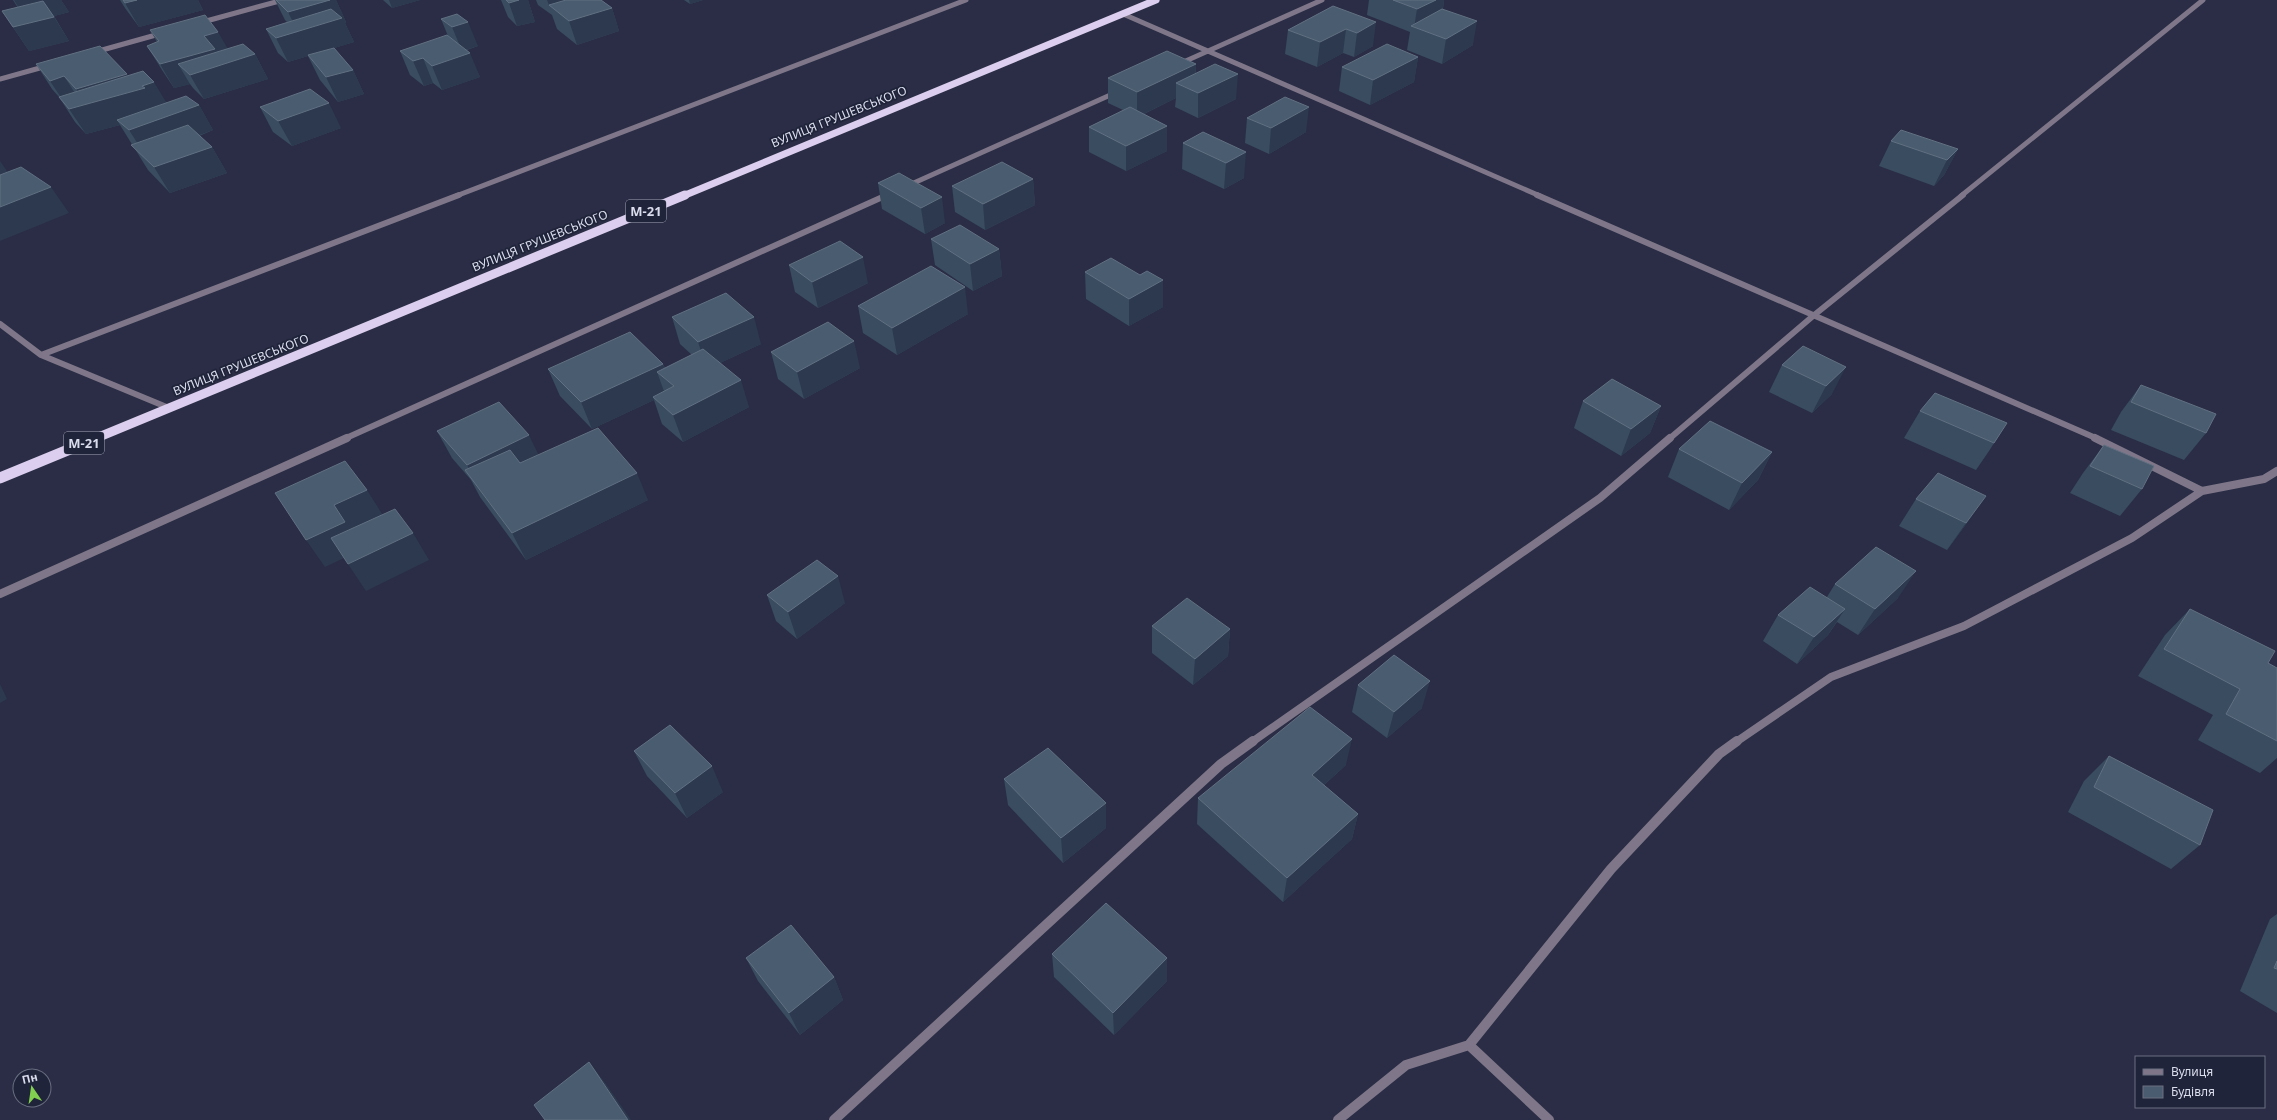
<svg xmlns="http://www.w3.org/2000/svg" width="2277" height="1120" viewBox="0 0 2277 1120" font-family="'Noto Sans',sans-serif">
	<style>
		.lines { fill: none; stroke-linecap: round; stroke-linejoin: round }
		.service-far3 { stroke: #7f7789; stroke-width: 5 }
		.service-far2 { stroke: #7f7789; stroke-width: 6 }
		.service-far1 { stroke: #7f7789; stroke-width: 8 }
		.service { stroke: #7f7789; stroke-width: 10 }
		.minor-far3 { stroke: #7f7789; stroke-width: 5 }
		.minor-far2 { stroke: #7f7789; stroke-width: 6 }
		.minor-far1 { stroke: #7f7789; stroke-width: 8 }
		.minor { stroke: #7f7789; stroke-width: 10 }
		.trunk-far2 { stroke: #dcceee; stroke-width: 7 }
		.trunk-far1 { stroke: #dcceee; stroke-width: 9 }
		.trunk { stroke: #dcceee; stroke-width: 11 }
		.wall { fill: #394c60 }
		.shaded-wall { fill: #2c394f }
		.building { fill: #4a5c6f; stroke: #617082 }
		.labels { text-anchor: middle; stroke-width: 3.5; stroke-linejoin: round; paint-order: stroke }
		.far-street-label { font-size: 12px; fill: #daddec; stroke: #20243a }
		.shield { fill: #20243a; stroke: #a2a6b7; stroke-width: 1 }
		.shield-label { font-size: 13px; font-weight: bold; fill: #daddec }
	</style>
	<rect width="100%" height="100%" fill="#2a2d45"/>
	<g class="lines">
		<path class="service-far3" d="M 1961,196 L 2203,0"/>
		<path class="service-far2" d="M 1669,439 L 1813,316 L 1963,195"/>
		<path class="service-far1" d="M 1252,742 L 1600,498 L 1670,438"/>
		<path class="service" d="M 834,1120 L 1221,764 L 1253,741"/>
		<path class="minor-far3" d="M 1123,14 L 1540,196
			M 199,23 L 283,0
			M 95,52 L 163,33
			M 1179,64 L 1322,0
			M 0,79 L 47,66
			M 907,186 L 1117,92
			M 456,196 L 966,0
			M 885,196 L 889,194"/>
		<path class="minor-far2" d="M 1537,195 L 2098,439
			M 0,324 L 41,355 L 169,408
			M 41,355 L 459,195
			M 344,439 L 887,195"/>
		<path class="minor-far1" d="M 2202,491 L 2264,479 L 2277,471
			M 0,594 L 347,438
			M 1736,742 L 1831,677 L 1964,626 L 2132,538 L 2202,491 L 2095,438"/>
		<path class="minor" d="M 1469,1045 L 1549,1120
			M 1338,1120 L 1406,1065 L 1469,1045 L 1611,869 L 1719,754 L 1737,741"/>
		<path class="trunk-far2" d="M 683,196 L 1156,0"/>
		<path class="trunk-far1" d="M 94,439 L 685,195"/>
		<path class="trunk" d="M 0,478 L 97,438"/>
	</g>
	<path class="wall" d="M 13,0 L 61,0 L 69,12 L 54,16 L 69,41 L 29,51 L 2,11 L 18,8 Z
		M 120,0 L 198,0 L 203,10 L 139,27 L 125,8 Z
		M 275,0 L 336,0 L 346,22 L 345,23 L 354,42 L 334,48 L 353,70 L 364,94 L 338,102 L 320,80 L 308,56 L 288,62 L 278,53 L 266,29 L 287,22 L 285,20 Z
		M 383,0 L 420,0 L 392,8 Z
		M 501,0 L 528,0 L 535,22 L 517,26 L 508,17 Z
		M 536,0 L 601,0 L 612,8 L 619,31 L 577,45 L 557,29 L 552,15 L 538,5 Z
		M 684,0 L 703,0 L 690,4 Z
		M 1369,0 L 1444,0 L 1443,9 L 1473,45 L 1442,64 L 1407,50 L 1410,32 L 1367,15 Z
		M 1333,6 L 1373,46 L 1354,57 L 1343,53 L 1317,67 L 1285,54 L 1288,30 Z
		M 441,19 L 478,46 L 467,50 L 480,77 L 442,90 L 433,83 L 424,86 L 410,75 L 400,51 L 448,36 Z
		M 150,30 L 227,49 L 255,54 L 268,79 L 204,99 L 193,88 L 190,84 L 174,88 L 162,70 L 147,46 L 157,42 Z
		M 1418,57 L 1414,82 L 1370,105 L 1339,91 L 1342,67 Z
		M 36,64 L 129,76 L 166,102 L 199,105 L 213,130 L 199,136 L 212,147 L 227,173 L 170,193 L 148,170 L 120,125 L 86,134 L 75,122 L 59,97 L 52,89 Z
		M 1196,64 L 1196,73 L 1236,99 L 1198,118 L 1175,107 L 1176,98 L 1144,114 L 1167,126 L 1167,151 L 1126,171 L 1089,152 L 1089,127 L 1123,110 L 1108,103 L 1108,78 Z
		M 260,107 L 341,128 L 292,146 L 273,132 Z
		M 1247,118 L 1306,132 L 1269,154 L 1245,143 Z
		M 1203,132 L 1244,178 L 1224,189 L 1182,169 L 1183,143 Z
		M 1891,141 L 1958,149 L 1944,175 L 1934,186 L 1879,166 Z
		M 899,173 L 945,223 L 925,234 L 882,209 L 878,183 Z
		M 1033,179 L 1035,205 L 985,230 L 955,212 L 952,186 Z
		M 931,239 L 999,249 L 1002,276 L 973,291 L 935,265 Z
		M 789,265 L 868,283 L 818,308 L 795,292 Z
		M 1085,272 L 1140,275 L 1163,280 L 1163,307 L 1129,326 L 1086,299 Z
		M 858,306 L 968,314 L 897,355 L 863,333 Z
		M 672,317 L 761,344 L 720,363 L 749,407 L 683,442 L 662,424 L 654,400 L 592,429 L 560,396 L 548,369 L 663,364 L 665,368 L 692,355 L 680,344 Z
		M 1803,346 L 1832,394 L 1812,413 L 1769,392 L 1782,365 Z
		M 771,352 L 860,368 L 804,399 L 778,379 Z
		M 2141,385 L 2206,433 L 2184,460 L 2111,430 L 2121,412 Z
		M 1583,401 L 1661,406 L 1650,433 L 1621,456 L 1574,428 Z
		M 1920,411 L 2007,423 L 1989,451 L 1976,470 L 1904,438 Z
		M 437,431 L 538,455 L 648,500 L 526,560 L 480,497 L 471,480 L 452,458 Z
		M 2104,445 L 2142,489 L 2120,516 L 2070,493 L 2083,473 Z
		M 1679,449 L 1772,452 L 1758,480 L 1729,510 L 1668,477 Z
		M 1916,499 L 1967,523 L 1947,550 L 1899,526 Z
		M 1835,584 L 1898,598 L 1858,635 L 1837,622 L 1828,635 L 1797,664 L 1763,641 L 1778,615 L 1827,597 Z
		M 767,595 L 845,603 L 797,639 L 776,621 Z
		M 2190,609 L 2268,663 L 2277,668 L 2277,758 L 2260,773 L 2198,740 L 2213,715 L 2138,676 L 2165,635 Z
		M 1152,626 L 1230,629 L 1228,656 L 1193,685 L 1152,653 Z
		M 1358,685 L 1422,708 L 1387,738 L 1352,712 Z
		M 634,751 L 723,792 L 687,818 L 647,776 Z
		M 2109,756 L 2200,845 L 2171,869 L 2068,812 L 2084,781 Z
		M 1346,765 L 1324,785 L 1358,814 L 1352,839 L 1283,902 L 1197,824 L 1198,798 Z
		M 1004,779 L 1106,828 L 1063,863 L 1008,805 Z
		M 2277,914 L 2277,1013 L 2240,991 L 2270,919 Z
		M 1052,954 L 1167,958 L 1167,981 L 1114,1035 L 1054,977 Z
		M 746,958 L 834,977 L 843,1000 L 800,1035 L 758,981 Z"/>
	<path class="shaded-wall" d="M 14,0 L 61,0 L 69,12 L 28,23 Z
		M 137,0 L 198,0 L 203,10 L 139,27 L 125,3 Z
		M 330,0 L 336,0 L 346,22 L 345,23 L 354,42 L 288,62 L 276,38 L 298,32 L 288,12 Z
		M 389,0 L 420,0 L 392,8 Z
		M 519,0 L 528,0 L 535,22 L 517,26 L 509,3 Z
		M 547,0 L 593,0 L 549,5 Z
		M 689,0 L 703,0 L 690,4 Z
		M 1436,0 L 1444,0 L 1441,19 L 1414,28 L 1417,9 Z
		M 612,8 L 619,31 L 577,45 L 569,21 Z
		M 54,17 L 69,41 L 29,51 L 13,27 Z
		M 1477,21 L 1473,45 L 1442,64 L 1446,39 Z
		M 468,22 L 478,46 L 462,51 L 452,27 Z
		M 1376,22 L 1373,46 L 1354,57 L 1357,33 Z
		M 1346,29 L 1343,53 L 1317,67 L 1320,42 Z
		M 218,32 L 232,56 L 255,54 L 268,79 L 204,99 L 190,75 L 178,64 L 190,84 L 174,88 L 160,64 L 204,36 Z
		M 470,53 L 480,77 L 442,90 L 432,66 Z
		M 1418,57 L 1414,82 L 1370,105 L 1373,80 Z
		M 423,58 L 433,83 L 424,86 L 413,61 Z
		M 1196,64 L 1195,89 L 1176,83 L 1176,98 L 1137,117 L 1137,92 Z
		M 353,70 L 364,94 L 338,102 L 326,77 Z
		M 127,74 L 138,90 L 142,86 L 154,82 L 169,107 L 117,120 L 120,125 L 86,134 L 69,109 L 86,104 L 76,89 Z
		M 1238,74 L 1236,99 L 1198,118 L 1198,93 Z
		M 64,76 L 80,101 L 66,105 L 50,81 Z
		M 329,103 L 341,128 L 292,146 L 278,121 Z
		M 199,105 L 213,130 L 145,155 L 129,130 Z
		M 1309,107 L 1306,132 L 1269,154 L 1271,128 Z
		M 1167,126 L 1167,151 L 1126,171 L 1126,146 Z
		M 212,147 L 227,173 L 170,193 L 154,167 Z
		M 1958,149 L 1944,175 L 1934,186 L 1947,160 Z
		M 1246,152 L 1244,178 L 1224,189 L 1226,163 Z
		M 0,161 L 16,184 L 0,190 Z
		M 1033,179 L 1035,205 L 985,230 L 983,204 Z
		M 51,187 L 69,213 L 0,241 L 0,207 Z
		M 942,197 L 945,223 L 925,234 L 921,208 Z
		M 999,249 L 1002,276 L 973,291 L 970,264 Z
		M 863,257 L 868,283 L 818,308 L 812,282 Z
		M 1163,280 L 1163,307 L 1129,326 L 1129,299 Z
		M 965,287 L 968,314 L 897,355 L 892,328 Z
		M 754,317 L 761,344 L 707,369 L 698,342 Z
		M 854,341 L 860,368 L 804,399 L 797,372 Z
		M 663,364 L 669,382 L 657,372 L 665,394 L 653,397 L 654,400 L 592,429 L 581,402 Z
		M 1846,367 L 1832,394 L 1812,413 L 1826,386 Z
		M 741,380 L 749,407 L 683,442 L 673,415 Z
		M 1661,406 L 1650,433 L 1621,456 L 1631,429 Z
		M 529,435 L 542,462 L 480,489 L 467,465 Z
		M 1772,452 L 1758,480 L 1729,510 L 1742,483 Z
		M 637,473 L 648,500 L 526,560 L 512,533 Z
		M 367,490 L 384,517 L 363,549 L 325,567 L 306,540 L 334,505 Z
		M 1986,496 L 1967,523 L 1947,550 L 1966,523 Z
		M 413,533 L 429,560 L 366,591 L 348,564 Z
		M 1916,571 L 1898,598 L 1858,635 L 1875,609 Z
		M 838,576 L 845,603 L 797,639 L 788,612 Z
		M 1845,609 L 1828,635 L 1797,664 L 1814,637 Z
		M 1230,629 L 1228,656 L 1193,685 L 1195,659 Z
		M 1430,681 L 1422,708 L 1387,738 L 1394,712 Z
		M 0,684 L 7,699 L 0,703 Z
		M 1352,739 L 1346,765 L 1307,800 L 1312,775 Z
		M 712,766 L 723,792 L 687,818 L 675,793 Z
		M 1106,803 L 1106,828 L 1063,863 L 1061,838 Z
		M 1358,814 L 1352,839 L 1283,902 L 1287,878 Z
		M 1167,958 L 1167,981 L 1114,1035 L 1113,1013 Z
		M 834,977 L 843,1000 L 800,1035 L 789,1013 Z
		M 589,1062 L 606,1084 L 631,1120 L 628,1120 Z"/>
	<path class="building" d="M 123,0 L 137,0 L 125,3 Z
		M 276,0 L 330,0 L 288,12 Z
		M 506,0 L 519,0 L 509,3 Z
		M 566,0 L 601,0 L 612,8 L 569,21 L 549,5 Z
		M 1393,0 L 1436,0 L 1417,9 Z
		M 43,1 L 54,17 L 13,27 L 2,11 Z
		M 1333,6 L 1376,22 L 1357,33 L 1346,29 L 1320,42 L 1288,30 Z
		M 331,9 L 342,18 L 276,38 L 266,29 Z
		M 1442,9 L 1477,21 L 1446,39 L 1411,26 Z
		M 457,14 L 468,22 L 452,27 L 441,19 Z
		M 205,15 L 218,32 L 204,36 L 215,49 L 160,64 L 147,46 L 159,41 L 150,30 Z
		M 447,35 L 470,53 L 432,66 L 423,58 L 413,61 L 400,51 Z
		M 243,44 L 255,54 L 190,75 L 178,64 Z
		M 1387,44 L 1418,57 L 1373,80 L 1342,67 Z
		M 100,46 L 127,74 L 76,89 L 64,76 L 50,81 L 36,64 Z
		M 334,48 L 353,70 L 326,77 L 308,55 Z
		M 1167,51 L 1196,64 L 1137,92 L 1108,78 Z
		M 1215,64 L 1238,74 L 1198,93 L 1176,83 Z
		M 143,71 L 154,82 L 142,86 L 145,88 L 69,109 L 59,97 Z
		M 310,89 L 329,103 L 278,121 L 260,107 Z
		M 186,96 L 199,105 L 129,130 L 117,120 Z
		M 1285,97 L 1309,107 L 1271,128 L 1247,118 Z
		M 1130,107 L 1167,126 L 1126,146 L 1089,127 Z
		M 188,125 L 212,147 L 154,167 L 131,145 Z
		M 1901,130 L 1958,149 L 1947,160 L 1891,141 Z
		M 1203,132 L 1246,152 L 1226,163 L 1183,143 Z
		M 1002,162 L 1033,179 L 983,204 L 952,186 Z
		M 21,167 L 51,187 L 0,207 L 0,175 Z
		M 899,173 L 942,197 L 921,208 L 878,183 Z
		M 960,225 L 999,249 L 970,264 L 931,239 Z
		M 840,241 L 863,257 L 812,282 L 789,265 Z
		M 1111,258 L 1140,275 L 1147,271 L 1163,280 L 1129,299 L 1085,272 Z
		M 931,266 L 965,287 L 892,328 L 858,306 Z
		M 726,293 L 754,317 L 698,342 L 672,317 Z
		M 828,322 L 854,341 L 797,372 L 771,352 Z
		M 630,332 L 663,364 L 581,402 L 548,369 Z
		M 1803,346 L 1846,367 L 1826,386 L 1782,365 Z
		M 703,349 L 741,380 L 673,415 L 653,397 L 674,386 L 657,372 Z
		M 1612,379 L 1661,406 L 1631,429 L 1583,401 Z
		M 2141,385 L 2216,414 L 2206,433 L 2131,402 Z
		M 1935,393 L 2007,423 L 1994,443 L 1920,411 Z
		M 499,402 L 529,435 L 467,465 L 437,431 Z
		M 1710,421 L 1772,452 L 1742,483 L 1679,449 Z
		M 598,428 L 637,473 L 512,533 L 465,470 L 510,450 L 520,463 Z
		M 2104,445 L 2154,466 L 2142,489 L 2090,466 Z
		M 345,461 L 367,490 L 334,505 L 345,522 L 306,540 L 275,493 Z
		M 1938,473 L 1986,496 L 1966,523 L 1916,499 Z
		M 395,509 L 413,533 L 348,564 L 331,538 Z
		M 1876,547 L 1916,571 L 1875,609 L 1835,584 Z
		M 817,560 L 838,576 L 788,612 L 767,595 Z
		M 1810,587 L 1845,609 L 1814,637 L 1778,615 Z
		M 1187,598 L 1230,629 L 1195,659 L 1152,626 Z
		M 2190,609 L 2275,651 L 2268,663 L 2277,668 L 2277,741 L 2226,714 L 2240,689 L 2164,649 Z
		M 1394,655 L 1430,681 L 1394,712 L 1358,685 Z
		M 1310,707 L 1352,739 L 1312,775 L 1358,814 L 1287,878 L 1198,798 Z
		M 670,725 L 712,766 L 675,793 L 634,751 Z
		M 1048,748 L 1106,803 L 1061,838 L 1004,779 Z
		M 2109,756 L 2213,810 L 2200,845 L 2094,787 Z
		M 1106,903 L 1167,958 L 1113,1013 L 1052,954 Z
		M 791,925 L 834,977 L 789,1013 L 746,958 Z
		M 2277,961 L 2277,969 L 2274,968 Z
		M 589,1062 L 628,1120 L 545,1120 L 534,1105 Z"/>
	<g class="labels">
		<g class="far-street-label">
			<text transform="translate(839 117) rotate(-22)" y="4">ВУЛИЦЯ ГРУШЕВСЬКОГО</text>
			<text transform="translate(540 241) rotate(-22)" y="4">ВУЛИЦЯ ГРУШЕВСЬКОГО</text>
			<text transform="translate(241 365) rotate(-22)" y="4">ВУЛИЦЯ ГРУШЕВСЬКОГО</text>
		</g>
		<g class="shield">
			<rect x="626" y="200" width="40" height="22" rx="3"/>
			<rect x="64" y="432" width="40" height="22" rx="3"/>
		</g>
		<g class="shield-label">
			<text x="646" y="216">М-21</text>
			<text x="84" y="448">М-21</text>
		</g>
	</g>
	<rect x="2135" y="1056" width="130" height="52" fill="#20243a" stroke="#6a6e81"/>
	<rect x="2143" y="1069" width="20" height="6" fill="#7f7789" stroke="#6a6e81"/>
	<text x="2171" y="1076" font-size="12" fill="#daddec">Вулиця</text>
	<rect x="2143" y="1086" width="20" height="12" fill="#4a5c6f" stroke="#6a6e81"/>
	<text x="2171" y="1096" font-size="12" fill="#daddec">Будівля</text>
	<g transform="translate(32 1088) rotate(347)"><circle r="19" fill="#20243a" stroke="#6a6e81"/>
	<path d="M0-3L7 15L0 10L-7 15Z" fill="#82d04f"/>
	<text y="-6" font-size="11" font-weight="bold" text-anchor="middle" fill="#daddec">Пн</text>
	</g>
</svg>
